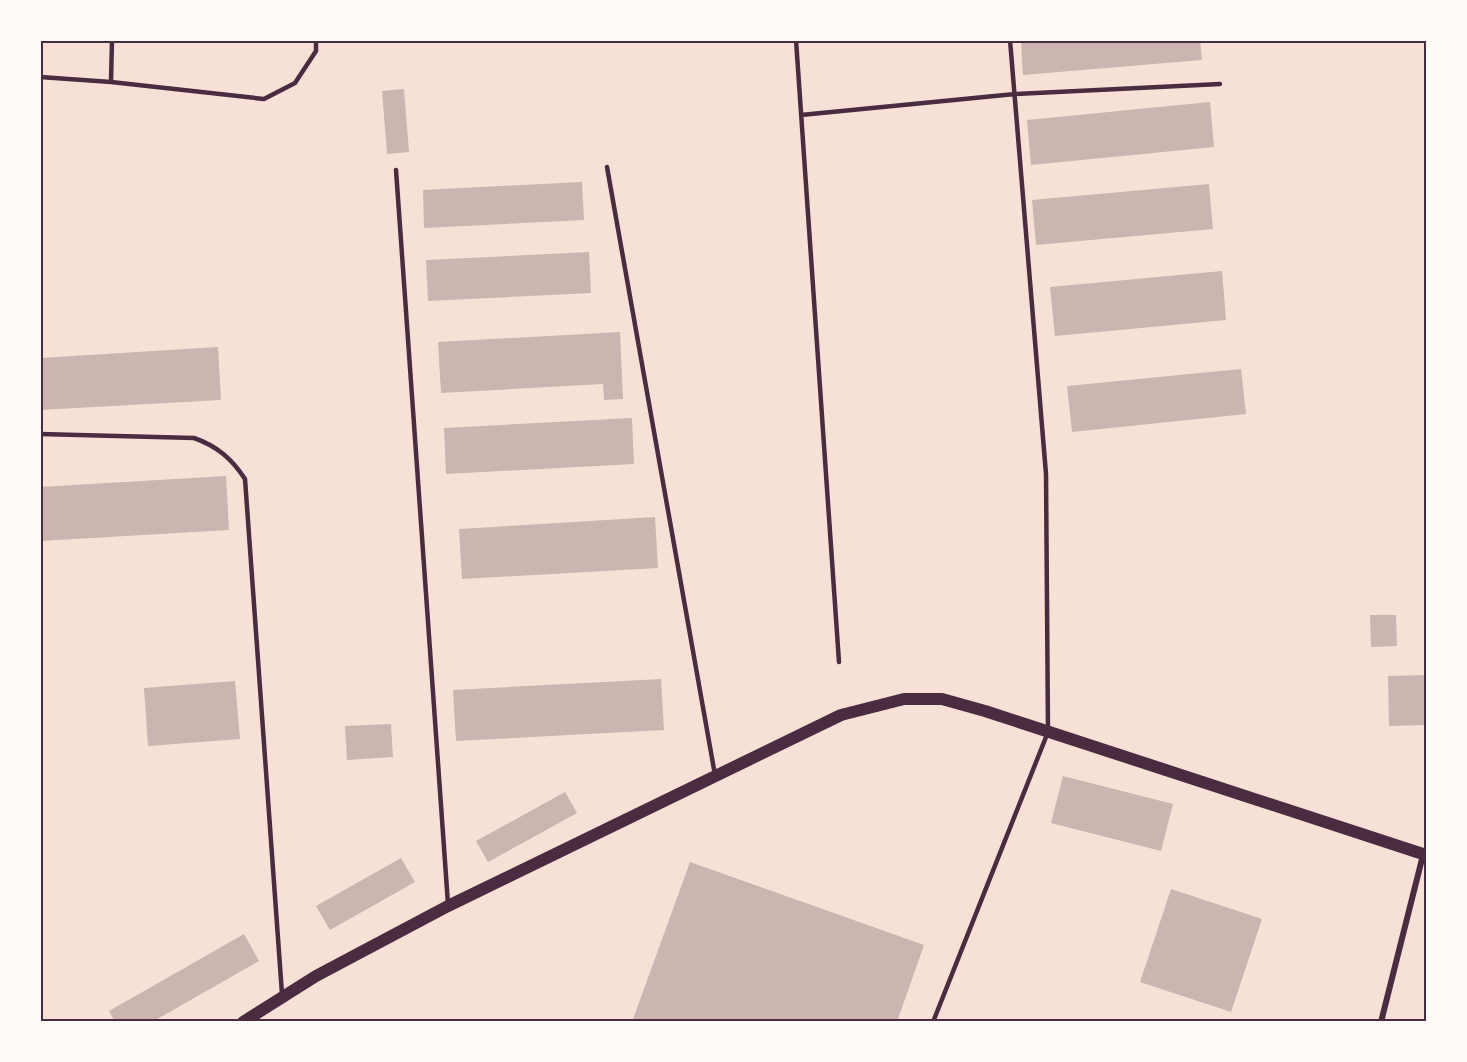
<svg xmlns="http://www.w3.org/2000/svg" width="1467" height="1062" viewBox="0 0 1467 1062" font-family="'IBM Plex Sans',sans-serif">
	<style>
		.building { fill: #ccb4b1 }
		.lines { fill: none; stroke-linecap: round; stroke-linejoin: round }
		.service { stroke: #4a2c40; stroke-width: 4.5 }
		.minor { stroke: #4a2c40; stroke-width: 6 }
		.secondary { stroke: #4a2c40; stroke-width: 12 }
		.neatline { fill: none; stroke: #4a2c40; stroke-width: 2 }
	</style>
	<rect width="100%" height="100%" fill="#f7e1d7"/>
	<path class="building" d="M 1021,40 L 1200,40 L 1202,60 L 1023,75 Z
		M 404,89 L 409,152 L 387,154 L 382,91 Z
		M 1210,102 L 1214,147 L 1031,165 L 1027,120 Z
		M 582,182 L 584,220 L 424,228 L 423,190 Z
		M 1209,184 L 1213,229 L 1036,245 L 1032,200 Z
		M 589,252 L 591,293 L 428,301 L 426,260 Z
		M 1222,271 L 1226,320 L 1055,336 L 1050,287 Z
		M 620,332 L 623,399 L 604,400 L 603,384 L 441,393 L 438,342 Z
		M 218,347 L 221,400 L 40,410 L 40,358 Z
		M 1241,369 L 1246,414 L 1072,432 L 1067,386 Z
		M 632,418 L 634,464 L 446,474 L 444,428 Z
		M 226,476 L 229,530 L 40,541 L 40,487 Z
		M 655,517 L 658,568 L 462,579 L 459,529 Z
		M 1370,615 L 1396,615 L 1397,646 L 1371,647 Z
		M 1426,675 L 1426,725 L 1389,726 L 1388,676 Z
		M 661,679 L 664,730 L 456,741 L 453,690 Z
		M 235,681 L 240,739 L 148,746 L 144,688 Z
		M 391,724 L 393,757 L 347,760 L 345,726 Z
		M 1063,776 L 1173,804 L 1161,851 L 1051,823 Z
		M 565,792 L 577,813 L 488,862 L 476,841 Z
		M 401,858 L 415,882 L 330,930 L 316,906 Z
		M 690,862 L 924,945 L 897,1022 L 632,1022 Z
		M 1171,889 L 1262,919 L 1231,1012 L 1140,982 Z
		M 244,934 L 259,961 L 152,1022 L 115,1022 L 109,1011 Z"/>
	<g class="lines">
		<path class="service" d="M 796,40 L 839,662
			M 40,77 L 111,82 L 112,40
			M 111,82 L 264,99 L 295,83 L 316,51 L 316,40
			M 801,115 L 1015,94 L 1220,84
			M 607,167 L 715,775
			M 396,170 L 448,904
			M 40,434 L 194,438 C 217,446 232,459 245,479 L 282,994
			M 933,1022 L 1048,732 L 1046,474 L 1010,40"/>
		<path class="minor" d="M 1381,1022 L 1423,855"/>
		<path class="secondary" d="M 243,1022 L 316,976 L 448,906 L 841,715 L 904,699 L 942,699 L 985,711 L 1426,855"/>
	</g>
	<rect width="1467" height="1062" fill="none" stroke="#fffaf5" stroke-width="84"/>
	<rect x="42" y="42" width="1383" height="978" class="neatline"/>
</svg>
